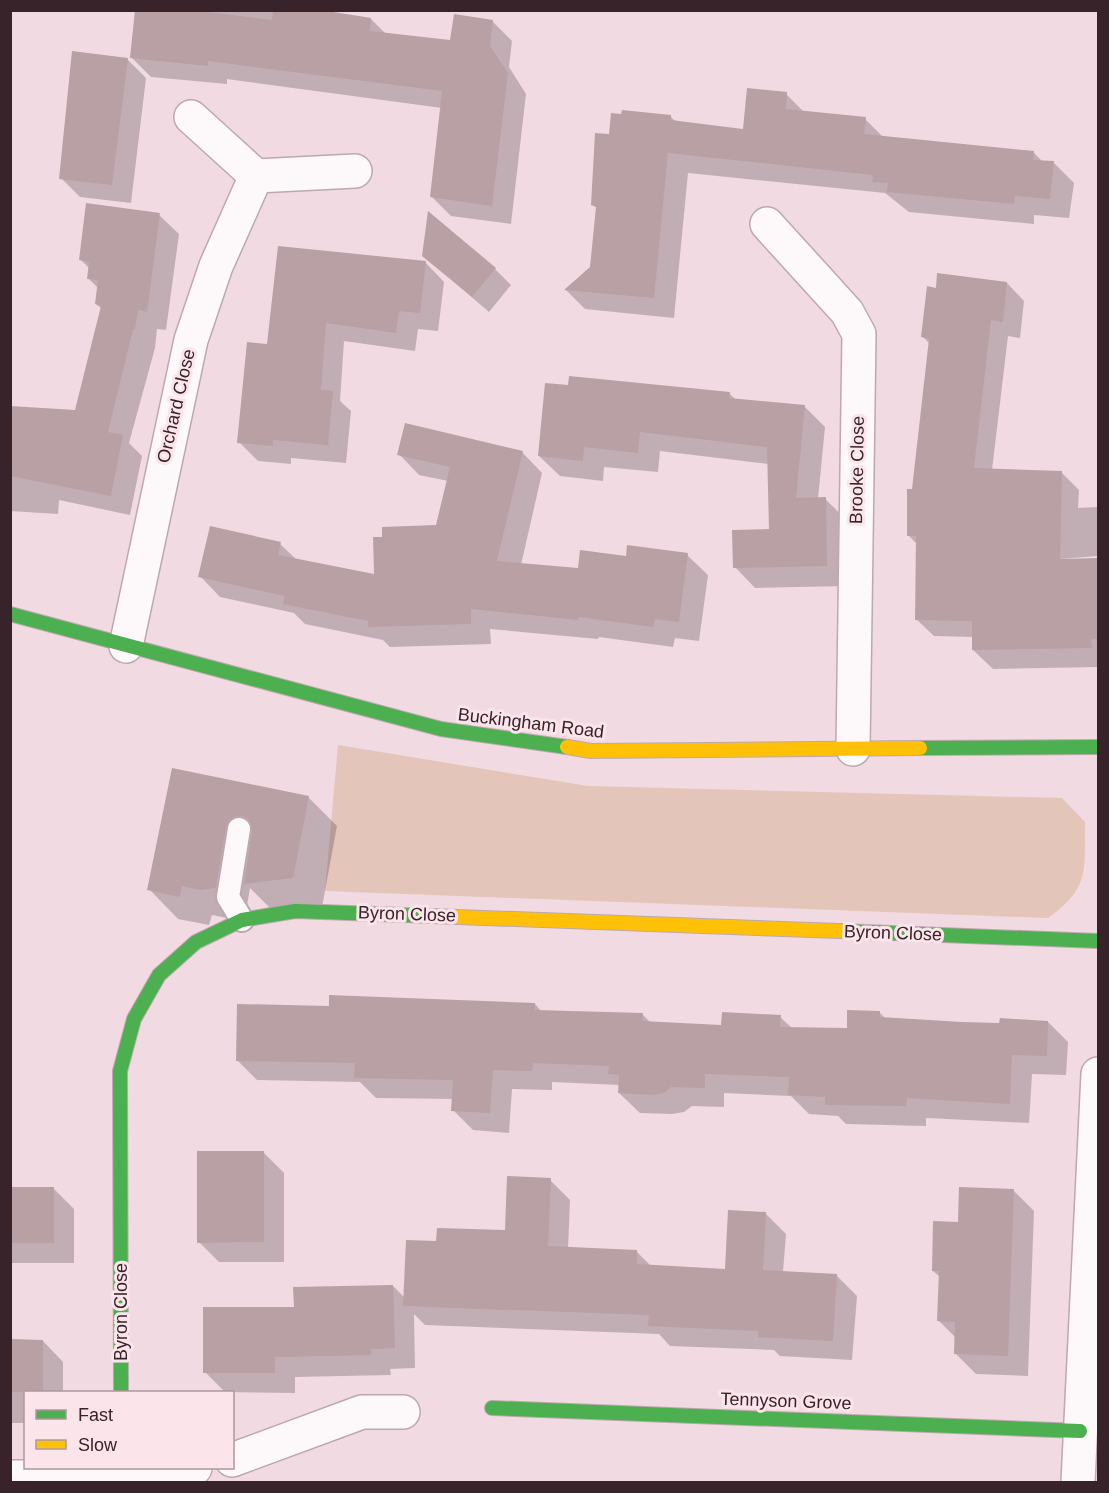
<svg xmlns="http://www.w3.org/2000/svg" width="1109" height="1493" viewBox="0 0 1109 1493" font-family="Arial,sans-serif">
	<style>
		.green { fill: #e4c5b9 }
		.shadow { fill: #0003 }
		.building { fill: #b8a0a4 }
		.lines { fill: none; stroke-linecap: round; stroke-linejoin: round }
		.lane-casing { stroke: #bda8af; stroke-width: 26 }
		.street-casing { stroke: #bda8af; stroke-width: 36 }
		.fast-casing { stroke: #bda8af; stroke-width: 16 }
		.slow-casing { stroke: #bda8af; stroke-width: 16 }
		.lane { stroke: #fdf9fb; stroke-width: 22 }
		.street { stroke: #fdf9fb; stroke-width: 33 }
		.fast { stroke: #4caf50; stroke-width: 14 }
		.slow { stroke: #ffc107; stroke-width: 14 }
		.labels { text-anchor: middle; stroke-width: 6; stroke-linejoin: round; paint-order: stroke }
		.street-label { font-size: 18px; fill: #38232a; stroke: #fce4eb }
	</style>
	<rect width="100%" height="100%" fill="#f2dae2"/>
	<path class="green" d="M 338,745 L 588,786 L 1062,798 L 1085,822 C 1084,870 1091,887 1048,918 L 325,891 Z"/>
	<path class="shadow" d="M 137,10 L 311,10 L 371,19 L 386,34 L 452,42 L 492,21 L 512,41 L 509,67 L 526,94 L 511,224 L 451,216 L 431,196 L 442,108 L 227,79 L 227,84 L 151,77 L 132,58 Z
		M 127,59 L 146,78 L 131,203 L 80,197 L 61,178 Z
		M 786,94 L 805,113 L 865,119 L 884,138 L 1033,152 L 1043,162 L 1054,163 L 1074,183 L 1069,218 L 1034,215 L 1034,224 L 909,212 L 885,193 L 688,173 L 674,318 L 585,309 L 566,290 L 591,268 L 597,208 L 593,204 L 610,135 L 671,117 L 676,122 L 745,131 Z
		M 159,215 L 179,234 L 166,330 L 157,329 L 155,348 L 129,443 L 142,456 L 130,515 L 59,500 L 58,514 L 10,511 L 10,407 L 76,411 L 102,309 L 96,304 L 98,288 L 88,278 L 89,268 L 80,259 Z
		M 424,256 L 495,269 L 511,285 L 489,312 Z
		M 426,263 L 444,282 L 438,331 L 418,329 L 415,351 L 344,341 L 340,401 L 351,411 L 346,463 L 291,458 L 291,464 L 258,461 L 239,442 L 268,346 Z
		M 1007,283 L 1024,301 L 1020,338 L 1008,336 L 992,470 L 1061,472 L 1079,490 L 1078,508 L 1098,507 L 1098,556 L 970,566 L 972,600 L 1098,599 L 1098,667 L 993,669 L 973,650 L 973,637 L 934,636 L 916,619 L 918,545 L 908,535 L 930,344 L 923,337 L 937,289 Z
		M 729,393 L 736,400 L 805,407 L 825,427 L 818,499 L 825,499 L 846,519 L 847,586 L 755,588 L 735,567 L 771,530 L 769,464 L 660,451 L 658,472 L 604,467 L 603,481 L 560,476 L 539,456 Z
		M 522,452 L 542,473 L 521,565 L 579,570 L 627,558 L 687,555 L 708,575 L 699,641 L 675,638 L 673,647 L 599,637 L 598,639 L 490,629 L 491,644 L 390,647 L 383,640 L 305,624 L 294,613 L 220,597 L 200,576 L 280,544 L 297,560 L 375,576 L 437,527 L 448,481 L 419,475 L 399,454 Z
		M 173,770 L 308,797 L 337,826 L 322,907 L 275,913 L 250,888 L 245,917 L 232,919 L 212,915 L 209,925 L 178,919 L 149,889 Z
		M 535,1004 L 542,1012 L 642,1014 L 651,1023 L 723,1026 L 780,1017 L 792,1028 L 848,1030 L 880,1013 L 886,1019 L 1001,1025 L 1048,1022 L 1068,1042 L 1066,1075 L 1032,1074 L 1029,1123 L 926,1118 L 926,1126 L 846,1124 L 838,1116 L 809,1114 L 791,1096 L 724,1093 L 724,1107 L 692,1106 L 684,1112 L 672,1114 L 640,1113 L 619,1093 L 620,1085 L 552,1082 L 552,1090 L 512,1089 L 509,1133 L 473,1130 L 453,1110 L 454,1099 L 376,1098 L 360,1082 L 257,1080 L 237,1060 L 330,1007 Z
		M 263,1152 L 284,1173 L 284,1262 L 219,1262 L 199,1242 Z
		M 550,1180 L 570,1200 L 568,1249 L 637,1252 L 651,1266 L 727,1270 L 766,1214 L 786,1234 L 783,1272 L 837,1276 L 857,1296 L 852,1360 L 780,1356 L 774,1350 L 670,1346 L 659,1334 L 425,1325 L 414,1314 L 415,1368 L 390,1369 L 391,1375 L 295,1377 L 295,1393 L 225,1392 L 205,1372 L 295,1309 L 393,1286 L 405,1298 L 438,1242 L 507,1232 Z
		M 10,1188 L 54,1189 L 74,1209 L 74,1263 L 10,1263 Z
		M 1013,1190 L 1034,1211 L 1028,1376 L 976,1374 L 956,1354 L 956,1338 L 939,1321 L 941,1278 L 933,1271 L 959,1224 Z
		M 10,1340 L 43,1341 L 63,1362 L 63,1392 L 26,1392 L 26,1423 L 10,1423 Z"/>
	<path class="building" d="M 135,10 L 192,10 L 272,20 L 273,10 L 321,10 L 371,18 L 370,31 L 450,40 L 454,14 L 493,20 L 490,46 L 508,73 L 492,206 L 430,197 L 442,91 L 208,61 L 208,66 L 130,58 Z
		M 72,51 L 128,58 L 112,185 L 59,179 Z
		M 747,88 L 787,92 L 786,109 L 866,117 L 864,134 L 1034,151 L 1033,160 L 1054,161 L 1050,199 L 1015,196 L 1014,204 L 887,192 L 888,183 L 872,182 L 873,175 L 668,153 L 654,298 L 564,290 L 590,267 L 596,207 L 591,205 L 595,133 L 609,134 L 611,113 L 621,114 L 622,110 L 671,115 L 671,120 L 743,129 Z
		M 86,203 L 160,213 L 147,312 L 138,310 L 135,329 L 133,329 L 108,432 L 123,435 L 111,496 L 10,476 L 10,406 L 75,410 L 101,306 L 95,304 L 98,280 L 87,279 L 89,262 L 79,260 Z
		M 428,211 L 496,268 L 472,297 L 422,256 Z
		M 278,246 L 426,261 L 420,313 L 399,311 L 396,333 L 326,323 L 321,390 L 333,391 L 328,445 L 273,440 L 273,446 L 237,443 L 247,342 L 267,344 Z
		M 937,273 L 1007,282 L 1003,322 L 991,320 L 974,468 L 1062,471 L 1060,559 L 1098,558 L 1098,639 L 1091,639 L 1092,648 L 972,650 L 972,621 L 915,620 L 916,536 L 907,536 L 907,489 L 912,489 L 929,339 L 921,337 L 927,286 L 936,288 Z
		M 569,376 L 730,392 L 729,398 L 805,405 L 796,498 L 826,497 L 827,566 L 733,568 L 732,530 L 769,529 L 767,447 L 640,432 L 638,453 L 584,447 L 583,461 L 538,456 L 545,383 L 568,385 Z
		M 405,423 L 523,451 L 497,561 L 578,568 L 580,550 L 626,556 L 627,545 L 688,553 L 679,622 L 655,619 L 653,627 L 579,617 L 578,620 L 471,609 L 471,624 L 368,627 L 368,621 L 283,604 L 285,596 L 198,577 L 210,526 L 281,542 L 278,555 L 374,574 L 373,537 L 382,537 L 382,527 L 436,525 L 450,467 L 397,455 Z
		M 172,768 L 309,796 L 293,878 L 244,884 L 252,831 L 248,819 L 241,816 L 229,820 L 226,826 L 216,888 L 201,890 L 182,886 L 180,897 L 147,890 Z
		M 329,995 L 535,1003 L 535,1010 L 643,1013 L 642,1021 L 721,1025 L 722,1012 L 781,1015 L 780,1027 L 847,1028 L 847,1010 L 880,1011 L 880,1017 L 962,1022 L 999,1023 L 1000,1018 L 1048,1021 L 1047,1056 L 1012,1055 L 1010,1104 L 907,1098 L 906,1106 L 825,1105 L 825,1097 L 788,1095 L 789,1077 L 705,1074 L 705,1088 L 671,1087 L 664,1093 L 651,1095 L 618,1093 L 619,1075 L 608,1074 L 609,1066 L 533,1063 L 532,1071 L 493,1070 L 490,1113 L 451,1111 L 453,1080 L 354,1078 L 355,1063 L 236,1061 L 237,1004 L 329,1006 Z
		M 197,1151 L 264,1151 L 264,1242 L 197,1243 Z
		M 507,1176 L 551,1178 L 548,1246 L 637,1250 L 637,1264 L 725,1269 L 728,1210 L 766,1212 L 763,1270 L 837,1274 L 833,1341 L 758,1337 L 758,1331 L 648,1326 L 649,1315 L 403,1306 L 406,1240 L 436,1241 L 437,1228 L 505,1230 Z
		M 10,1187 L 54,1187 L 54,1243 L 10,1243 Z
		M 959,1187 L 1014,1189 L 1008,1356 L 954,1354 L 955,1322 L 937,1321 L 939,1271 L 932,1271 L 933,1221 L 958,1222 Z
		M 393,1285 L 395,1348 L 371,1349 L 371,1355 L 275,1357 L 275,1373 L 203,1373 L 203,1307 L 294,1307 L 293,1287 Z
		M 10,1339 L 43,1340 L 43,1392 L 10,1392 Z"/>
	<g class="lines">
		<g class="lane-casing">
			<path id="lane" d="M 239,829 L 228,897 L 242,920"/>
		</g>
		<g class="street-casing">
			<path id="street" d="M 191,117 L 256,176 L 355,171
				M 767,224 L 847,312 L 859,334 L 853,749
				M 126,646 L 191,340 L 216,266 L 256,176
				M 232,1460 L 362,1412 L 403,1412
				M 10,1477 L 122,1477 L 195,1468
				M 1078,1482 L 1098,1074"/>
		</g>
		<g class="fast-casing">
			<path id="fast" d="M 10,614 L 441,729 L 567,747
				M 920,748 L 1098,747
				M 840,931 L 1098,941
				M 121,1392 L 120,1071 L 134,1019 L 159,975 L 196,942 L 242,920 L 295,911 L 431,916
				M 492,1408 L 1080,1431"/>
		</g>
		<g class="slow-casing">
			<path id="slow" d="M 567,747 L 591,751 L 920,748
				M 431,916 L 840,931"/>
		</g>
		<use href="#lane" class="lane"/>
		<use href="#street" class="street"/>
		<use href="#fast" class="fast"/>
		<use href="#slow" class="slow"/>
	</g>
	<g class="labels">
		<g class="street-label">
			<text transform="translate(176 406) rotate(-77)" y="6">Orchard Close</text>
			<text transform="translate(857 470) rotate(-89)" y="6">Brooke Close</text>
			<text transform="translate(531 723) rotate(7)" y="6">Buckingham Road</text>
			<text transform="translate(407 914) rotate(2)" y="6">Byron Close</text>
			<text transform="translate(893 933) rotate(2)" y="6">Byron Close</text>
			<text transform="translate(121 1312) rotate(-90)" y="6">Byron Close</text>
			<text transform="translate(786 1401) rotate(2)" y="6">Tennyson Grove</text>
		</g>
	</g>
	<rect width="1109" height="1493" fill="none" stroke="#38232a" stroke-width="24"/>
	<rect x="24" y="1391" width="210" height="78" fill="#fce4eb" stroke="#ae979e" stroke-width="1.5"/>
	<rect x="36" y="1410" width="30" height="9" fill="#4caf50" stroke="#ae979e" stroke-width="1.5"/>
	<text x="78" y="1421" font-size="18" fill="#38232a">Fast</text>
	<rect x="36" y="1440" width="30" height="9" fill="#ffc107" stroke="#ae979e" stroke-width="1.5"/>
	<text x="78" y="1451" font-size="18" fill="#38232a">Slow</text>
</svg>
